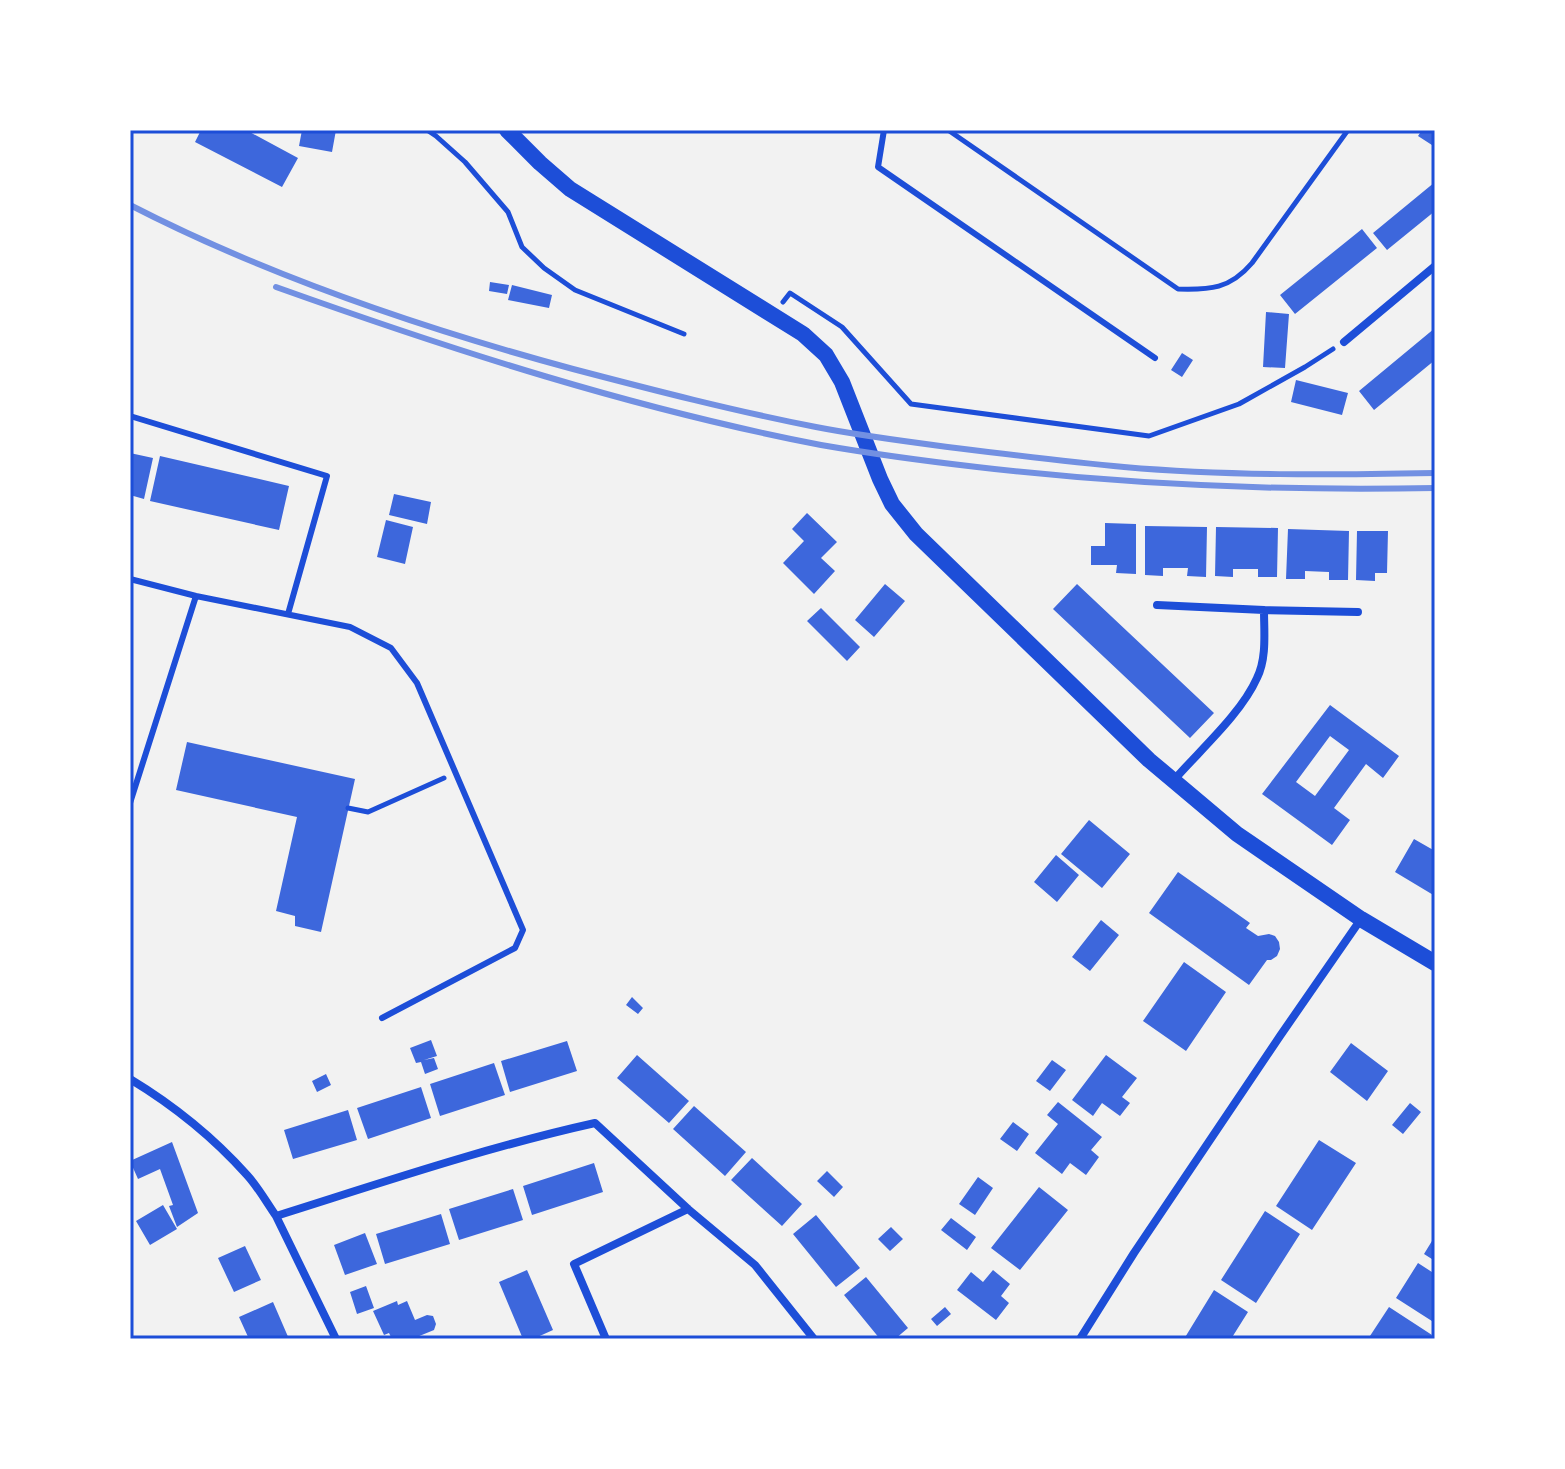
<svg xmlns="http://www.w3.org/2000/svg" width="1565" height="1469" viewBox="0 0 1565 1469" font-family="Raleway,sans-serif">
	<style>
		.building { fill: #3d67dc; fill-rule: evenodd }
		.lines { fill: none; stroke-linecap: round; stroke-linejoin: round }
		.path { stroke: #1d4ed8; stroke-width: 5 }
		.service { stroke: #1d4ed8; stroke-width: 6 }
		.minor { stroke: #1d4ed8; stroke-width: 8 }
		.secondary { stroke: #1d4ed8; stroke-width: 16 }
		.rail { stroke: #7290e2; stroke-width: 6 }
		.neatline { fill: none; stroke: #1d4ed8; stroke-width: 3 }
	</style>
	<rect width="100%" height="100%" fill="#f2f2f2"/>
	<path class="building" d="M 201,130 L 246,130 L 298,158 L 282,187 L 195,142 Z
		M 302,130 L 336,130 L 332,152 L 299,146 Z
		M 1422,130 L 1435,130 L 1435,147 L 1418,136 Z
		M 1435,182 L 1435,211 L 1387,250 L 1373,233 Z
		M 1362,229 L 1377,248 L 1295,314 L 1280,295 Z
		M 490,282 L 509,285 L 507,294 L 489,291 Z
		M 512,285 L 552,295 L 549,308 L 508,300 Z
		M 1266,312 L 1289,314 L 1285,368 L 1263,367 Z
		M 1435,328 L 1435,360 L 1374,410 L 1359,391 Z
		M 1182,353 L 1193,360 L 1182,377 L 1171,370 Z
		M 1296,380 L 1348,393 L 1342,415 L 1291,402 Z
		M 130,453 L 153,458 L 144,499 L 130,495 Z
		M 160,456 L 289,486 L 279,530 L 150,501 Z
		M 394,494 L 431,502 L 427,524 L 389,515 Z
		M 807,513 L 837,542 L 821,558 L 835,571 L 814,594 L 783,563 L 804,541 L 792,529 Z
		M 386,520 L 413,527 L 405,564 L 377,557 Z
		M 1105,523 L 1136,524 L 1136,574 L 1116,573 L 1117,565 L 1091,565 L 1091,546 L 1105,546 Z
		M 1145,526 L 1207,527 L 1206,577 L 1187,576 L 1188,568 L 1163,568 L 1163,576 L 1145,575 Z
		M 1216,527 L 1278,528 L 1277,577 L 1258,577 L 1258,569 L 1233,569 L 1233,577 L 1215,576 Z
		M 1288,529 L 1349,531 L 1348,580 L 1329,580 L 1329,572 L 1305,571 L 1305,579 L 1286,579 Z
		M 1357,531 L 1388,531 L 1387,573 L 1375,573 L 1375,581 L 1356,580 Z
		M 885,584 L 905,601 L 874,637 L 855,620 Z
		M 1077,584 L 1214,713 L 1190,738 L 1053,609 Z
		M 821,608 L 860,647 L 847,661 L 807,621 Z
		M 1330,705 L 1399,756 L 1383,778 L 1366,764 L 1334,808 L 1350,820 L 1332,845 L 1262,794 ZM 1330,736 L 1349,750 L 1315,796 L 1296,782 Z
		M 187,742 L 355,779 L 321,932 L 295,926 L 295,916 L 276,911 L 297,817 L 176,790 Z
		M 1089,820 L 1130,854 L 1102,888 L 1061,854 Z
		M 1414,839 L 1435,851 L 1435,896 L 1395,872 Z
		M 1056,855 L 1079,875 L 1057,902 L 1034,882 Z
		M 1178,872 L 1250,923 L 1246,928 L 1258,936 L 1269,934 L 1275,936 L 1279,942 L 1280,949 L 1277,956 L 1271,960 L 1267,960 L 1249,985 L 1149,913 Z
		M 1101,920 L 1119,935 L 1090,971 L 1072,957 Z
		M 1184,962 L 1226,992 L 1186,1051 L 1143,1021 Z
		M 632,997 L 643,1008 L 638,1014 L 626,1005 Z
		M 431,1040 L 437,1056 L 424,1060 L 434,1058 L 438,1069 L 425,1074 L 421,1062 L 416,1063 L 410,1048 Z
		M 567,1041 L 577,1071 L 510,1092 L 501,1061 Z
		M 1351,1043 L 1388,1071 L 1367,1101 L 1330,1072 Z
		M 637,1055 L 689,1101 L 669,1123 L 617,1078 Z
		M 1106,1055 L 1137,1078 L 1122,1097 L 1130,1103 L 1120,1116 L 1102,1103 L 1093,1116 L 1072,1100 Z
		M 1052,1060 L 1066,1070 L 1050,1091 L 1036,1081 Z
		M 494,1063 L 505,1095 L 440,1116 L 430,1084 Z
		M 326,1074 L 331,1085 L 317,1092 L 312,1081 Z
		M 421,1087 L 431,1118 L 368,1139 L 357,1108 Z
		M 1058,1102 L 1102,1137 L 1091,1150 L 1099,1157 L 1086,1175 L 1070,1163 L 1062,1174 L 1035,1153 L 1058,1124 L 1047,1115 Z
		M 1410,1103 L 1421,1112 L 1403,1134 L 1392,1125 Z
		M 694,1106 L 746,1152 L 725,1176 L 673,1129 Z
		M 348,1110 L 357,1140 L 293,1159 L 284,1130 Z
		M 1013,1122 L 1029,1134 L 1017,1151 L 1000,1139 Z
		M 1319,1140 L 1356,1163 L 1312,1230 L 1276,1206 Z
		M 172,1142 L 198,1213 L 177,1227 L 169,1206 L 173,1205 L 160,1169 L 138,1179 L 130,1161 Z
		M 752,1158 L 802,1204 L 782,1226 L 731,1180 Z
		M 594,1163 L 603,1192 L 532,1215 L 523,1186 Z
		M 827,1171 L 843,1187 L 834,1197 L 817,1181 Z
		M 978,1177 L 993,1188 L 975,1215 L 959,1204 Z
		M 1039,1187 L 1068,1210 L 1020,1270 L 991,1248 Z
		M 513,1189 L 523,1220 L 459,1240 L 449,1209 Z
		M 163,1205 L 177,1229 L 150,1245 L 136,1221 Z
		M 1265,1211 L 1300,1234 L 1256,1303 L 1221,1280 Z
		M 441,1214 L 450,1244 L 385,1264 L 376,1234 Z
		M 816,1215 L 860,1268 L 836,1287 L 793,1234 Z
		M 951,1218 L 976,1237 L 967,1250 L 941,1230 Z
		M 891,1227 L 903,1239 L 890,1251 L 878,1239 Z
		M 365,1233 L 377,1264 L 345,1275 L 334,1245 Z
		M 1435,1236 L 1435,1261 L 1424,1254 Z
		M 245,1246 L 261,1280 L 234,1292 L 218,1258 Z
		M 1418,1263 L 1435,1274 L 1435,1323 L 1396,1298 Z
		M 527,1270 L 553,1330 L 533,1339 L 523,1339 L 499,1282 Z
		M 993,1270 L 1010,1284 L 1001,1296 L 1009,1303 L 996,1320 L 957,1290 L 971,1272 L 983,1282 Z
		M 866,1277 L 908,1328 L 895,1339 L 880,1339 L 844,1295 Z
		M 366,1286 L 374,1308 L 357,1314 L 350,1292 Z
		M 1214,1290 L 1248,1312 L 1231,1339 L 1184,1339 Z
		M 397,1301 L 398,1305 L 407,1301 L 415,1320 L 427,1315 L 433,1316 L 436,1324 L 434,1330 L 412,1339 L 392,1339 L 389,1333 L 384,1335 L 373,1311 Z
		M 273,1302 L 289,1339 L 249,1339 L 239,1317 Z
		M 945,1307 L 951,1314 L 937,1326 L 931,1319 Z
		M 1389,1307 L 1432,1335 L 1430,1339 L 1368,1339 Z"/>
	<g class="lines">
		<path class="path" d="M 427,130 L 436,136 L 465,162 L 508,212 L 522,247 L 544,268 L 575,290 L 684,334
			M 948,130 L 1178,289 C 1210,290 1230,289 1252,263 L 1348,130
			M 783,302 L 790,293 L 842,327 L 911,404 L 1149,436 L 1239,404 L 1305,367 L 1333,349
			M 348,808 L 368,812 L 444,778"/>
		<path class="service" d="M 884,130 L 878,167 L 1155,358
			M 130,416 L 327,476 L 288,614
			M 130,579 L 196,596 L 350,627 L 391,648 L 417,683 L 523,930 L 515,948 L 382,1018
			M 130,803 L 196,596"/>
		<path class="minor" d="M 1344,342 L 1435,266
			M 1157,605 L 1264,610 C 1264,632 1267,658 1257,678 C 1241,714 1200,750 1174,780
			M 1264,610 L 1358,612
			M 130,1079 C 173,1105 213,1137 247,1175 C 258,1187 267,1203 276,1216
			M 336,1339 L 276,1216 C 381,1183 487,1147 595,1123 L 688,1209 L 755,1265 L 814,1339
			M 606,1339 L 574,1264 L 688,1209
			M 1080,1339 L 1134,1253 L 1280,1036 L 1361,919"/>
		<path class="secondary" d="M 507,130 L 540,163 L 570,189 L 803,334 L 826,355 L 842,382 L 880,479 L 892,504 L 916,534 L 1149,760 L 1237,834 L 1361,919 L 1435,963"/>
		<path class="rail" d="M 130,205 C 270,277 421,328 573,369 C 653,390 734,411 816,427 C 862,436 910,442 956,448 C 1012,455 1068,462 1124,467 C 1227,476 1332,475 1435,473
			M 276,287 C 455,351 635,409 821,445 C 873,454 925,461 977,467 C 1129,485 1282,491 1435,488"/>
	</g>
	<rect width="1565" height="1469" fill="none" stroke="#ffffff" stroke-width="264"/>
	<rect x="132" y="132" width="1301" height="1205" class="neatline"/>
</svg>
